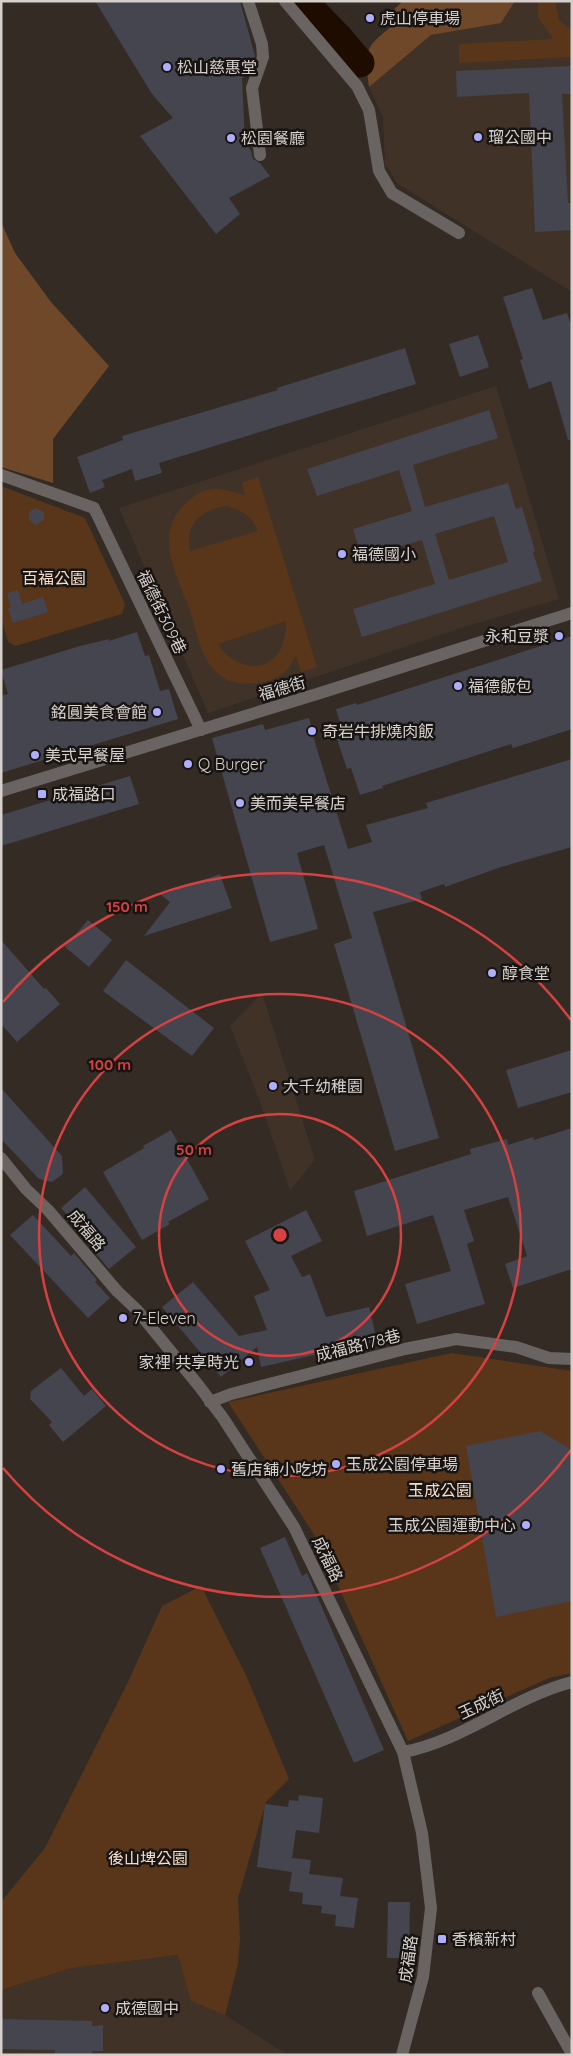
<svg xmlns="http://www.w3.org/2000/svg" width="573" height="2056" viewBox="0 0 573 2056" font-family="Quicksand,'Noto Sans TC',sans-serif">
	<style>
		.built { fill: #413228 }
		.green { fill: #593619; fill-rule: evenodd }
		.forest { fill: #6f482a }
		.lines { fill: none; stroke-linecap: round; stroke-linejoin: round }
		.river { stroke: #1f0c00; stroke-width: 29 }
		.building { fill: #44454f; fill-rule: evenodd }
		.minor { stroke: #696461; stroke-width: 12 }
		.ring { fill: none; stroke: #d64141; stroke-width: 2.5 }
		.poi-dot { fill: #aeaefa; stroke: #181412; stroke-width: 2 }
		.labels { text-anchor: middle; stroke-width: 5; stroke-linejoin: round; paint-order: stroke }
		.poi-label { font-size: 16px; fill: #d6d0cc; stroke: #181412; text-anchor: start }
		.park-label { font-size: 16px; fill: #f7dcc8; stroke: #181412 }
		.street-label { font-size: 16px; fill: #d6d0cc; stroke: #181412 }
		.centre { fill: #d64141; stroke: #181412; stroke-width: 2.5 }
		.ring-label { font-size: 15px; text-anchor: middle; font-weight: bold; fill: #d64141; stroke: #181412; stroke-width: 5; stroke-linejoin: round; paint-order: stroke }
	</style>
	<rect width="100%" height="100%" fill="#342b25"/>
	<path class="built" d="M 515,1 L 572,1 L 572,292 L 398,184 L 385,164 L 383,117 L 369,87 L 431,35 L 501,23 Z
		M 496,386 L 559,599 L 464,627 L 208,713 L 119,508 Z
		M 262,993 L 315,1160 L 290,1190 L 259,1099 L 230,1026 Z
		M 178,1955 L 192,2001 L 225,2015 L 288,2055 L 1,2055 L 1,1990 L 72,1968 Z"/>
	<path class="green" d="M 538,1 L 555,1 L 559,20 L 572,31 L 572,57 L 459,63 L 459,44 L 553,39 L 538,17 Z
		M 258,477 L 317,667 L 301,672 L 296,656 C 292,661 290,668 285,672 C 268,686 234,689 217,673 C 201,658 197,632 190,611 C 182,588 168,562 169,538 C 169,516 193,489 215,489 C 226,489 236,493 245,495 L 242,483 ZM 227,506 C 243,512 251,514 258,531 L 190,551 C 190,547 188,540 189,535 C 192,517 210,508 227,506 ZM 286,621 C 286,632 284,646 277,655 C 259,676 230,664 218,644 Z
		M 1,486 L 85,518 L 125,604 L 122,614 L 16,646 L 8,642 L 1,617 Z
		M 452,1353 L 572,1371 L 572,1673 L 549,1678 L 408,1741 L 317,1539 L 228,1402 Z
		M 201,1586 L 246,1675 L 289,1779 L 266,1802 L 238,1898 L 240,1938 L 238,1964 L 225,2015 L 191,2001 L 178,1955 L 72,1968 L 1,1990 L 1,1902 L 45,1848 L 129,1680 L 162,1606 Z"/>
	<path class="forest" d="M 403,1 L 515,1 L 501,23 L 431,35 L 369,87 C 363,47 367,46 397,22 L 389,14 Z
		M 1,222 L 15,253 L 51,302 L 109,366 L 53,439 L 53,483 L 1,467 Z"/>
	<g class="lines">
		<path class="river" d="M 303,1 L 337,36 L 360,63"/>
	</g>
	<path class="building" d="M 95,1 L 240,1 L 255,56 L 250,69 L 242,79 L 245,142 L 251,151 L 253,159 L 260,163 L 270,176 L 229,198 L 240,214 L 216,234 L 140,136 L 173,118 L 152,94 Z
		M 572,66 L 572,94 L 562,94 L 568,203 L 572,203 L 572,230 L 535,232 L 529,93 L 457,97 L 456,71 Z
		M 532,288 L 543,320 L 567,313 L 572,328 L 572,440 L 568,440 L 551,381 L 529,389 L 520,360 L 523,359 L 503,297 Z
		M 478,335 L 489,367 L 460,377 L 449,344 Z
		M 405,348 L 416,384 L 159,463 L 162,473 L 135,481 L 132,469 L 102,480 L 105,487 L 90,493 L 77,457 L 123,440 L 122,436 L 278,390 L 277,388 Z
		M 489,410 L 498,438 L 413,465 L 425,507 L 508,483 L 516,509 L 522,507 L 535,551 L 533,552 L 542,581 L 362,637 L 353,609 L 435,584 L 422,540 L 362,558 L 353,529 L 412,511 L 399,470 L 317,496 L 307,469 ZM 494,516 L 508,562 L 449,580 L 435,534 Z
		M 36,508 L 44,512 L 44,520 L 36,525 L 29,520 L 29,512 Z
		M 18,590 L 22,604 L 43,597 L 48,612 L 13,623 L 8,608 L 11,607 L 7,593 Z
		M 137,632 L 145,656 L 149,655 L 160,691 L 169,689 L 178,719 L 1,773 L 1,696 L 8,694 L 1,670 L 80,646 L 109,639 L 109,641 Z
		M 572,636 L 572,729 L 513,748 L 511,744 L 382,786 L 383,788 L 360,795 L 351,768 L 347,769 L 337,739 L 344,737 L 336,709 L 356,703 L 357,705 Z
		M 309,718 L 316,746 L 348,849 L 372,842 L 366,825 L 428,808 L 426,803 L 572,759 L 572,847 L 501,867 L 445,887 L 444,884 L 420,892 L 422,899 L 373,912 L 439,1138 L 395,1151 L 334,944 L 352,938 L 324,845 L 297,853 L 318,929 L 270,942 L 212,738 L 263,724 L 265,730 Z
		M 130,776 L 139,804 L 1,846 L 1,815 Z
		M 220,874 L 232,908 L 144,936 L 170,902 L 161,895 Z
		M 88,920 L 112,940 L 89,967 L 65,947 Z
		M 1,940 L 44,989 L 46,988 L 60,1004 L 17,1042 L 1,1024 Z
		M 126,960 L 214,1028 L 192,1056 L 103,991 Z
		M 572,1050 L 572,1092 L 518,1108 L 506,1070 Z
		M 1,1088 L 62,1156 L 63,1174 L 52,1182 L 39,1179 L 1,1139 Z
		M 572,1128 L 572,1269 L 513,1288 L 505,1264 L 527,1256 L 508,1197 L 464,1210 L 474,1241 L 467,1244 L 485,1304 L 417,1324 L 405,1284 L 451,1271 L 433,1215 L 367,1236 L 354,1191 L 471,1154 L 470,1149 L 507,1139 L 508,1145 L 533,1137 L 534,1140 Z
		M 171,1130 L 209,1199 L 168,1222 L 170,1224 L 142,1240 L 103,1172 L 144,1148 L 143,1146 Z
		M 85,1187 L 136,1247 L 109,1269 L 86,1242 L 89,1240 L 61,1208 Z
		M 306,1210 L 322,1241 L 291,1256 L 302,1277 L 310,1274 L 326,1317 L 369,1307 L 377,1341 L 261,1367 L 257,1347 L 221,1377 L 162,1307 L 193,1282 L 239,1336 L 267,1330 L 254,1296 L 270,1290 L 245,1241 Z
		M 33,1215 L 71,1256 L 74,1253 L 97,1280 L 95,1282 L 110,1298 L 88,1318 L 10,1235 Z
		M 61,1368 L 84,1396 L 92,1389 L 106,1406 L 63,1442 L 49,1425 L 52,1422 L 30,1399 L 31,1391 Z
		M 540,1431 L 572,1450 L 572,1601 L 496,1617 L 466,1446 Z
		M 285,1537 L 302,1576 L 307,1573 L 384,1750 L 354,1763 L 260,1548 Z
		M 299,1795 L 323,1798 L 319,1833 L 296,1830 L 292,1858 L 311,1860 L 309,1874 L 343,1878 L 340,1896 L 358,1898 L 354,1928 L 335,1926 L 336,1915 L 321,1913 L 322,1906 L 302,1904 L 303,1893 L 289,1891 L 292,1872 L 257,1867 L 265,1804 L 288,1807 L 289,1800 L 298,1801 Z
		M 388,1902 L 410,1902 L 409,1958 L 387,1958 Z
		M 1,2019 L 92,2021 L 92,2026 L 103,2025 L 103,2051 L 92,2051 L 92,2055 L 55,2055 L 55,2050 L 1,2049 Z"/>
	<g class="lines">
		<path class="minor" d="M 248,1 L 262,44 L 263,57 L 252,88 L 260,155
			M 285,1 L 357,86 L 369,110 L 379,171 L 392,193 L 459,233
			M 1,475 L 94,508 L 201,730
			M 1,791 L 317,694 L 572,613
			M 1,1158 L 26,1189 L 48,1210 L 117,1291 L 137,1310 L 199,1386 L 223,1418 L 294,1527 L 403,1752 L 422,1833 L 431,1908 L 423,1977 L 402,2055
			M 210,1402 L 231,1394 L 405,1349 L 456,1339 L 516,1347 L 549,1358 L 572,1359
			M 403,1752 C 463,1741 513,1697 572,1682
			M 538,1993 L 572,2054"/>
	</g>
	<g class="ring">
		<circle cx="280" cy="1235" r="121"/>
		<circle cx="280" cy="1235" r="241"/>
		<path d="M571 1450A362 362 0 0 1 3 1468M3 1002A362 362 0 0 1 571 1020"/>
	</g>
	<g class="poi-dot">
		<circle cx="370" cy="18" r="5"/>
		<circle cx="167" cy="67" r="5"/>
		<circle cx="478" cy="137" r="5"/>
		<circle cx="231" cy="138" r="5"/>
		<circle cx="342" cy="554" r="5"/>
		<circle cx="559" cy="636" r="5"/>
		<circle cx="458" cy="686" r="5"/>
		<circle cx="157" cy="712" r="5"/>
		<circle cx="312" cy="731" r="5"/>
		<circle cx="35" cy="755" r="5"/>
		<circle cx="188" cy="764" r="5"/>
		<rect x="37" y="789" width="10" height="10" rx="2.5"/>
		<circle cx="240" cy="803" r="5"/>
		<circle cx="492" cy="973" r="5"/>
		<circle cx="273" cy="1086" r="5"/>
		<circle cx="123" cy="1318" r="5"/>
		<circle cx="249" cy="1362" r="5"/>
		<circle cx="336" cy="1464" r="5"/>
		<circle cx="221" cy="1469" r="5"/>
		<circle cx="526" cy="1525" r="5"/>
		<rect x="437" y="1934" width="10" height="10" rx="2.5"/>
		<circle cx="105" cy="2008" r="5"/>
	</g>
	<g class="labels">
		<g class="poi-label">
			<text x="380" y="24">虎山停車場</text>
			<text x="177" y="73">松山慈惠堂</text>
			<text x="488" y="143">瑠公國中</text>
			<text x="241" y="144">松園餐廳</text>
			<text x="352" y="560">福德國小</text>
			<text x="549" y="642" text-anchor="end">永和豆漿</text>
			<text x="468" y="692">福德飯包</text>
			<text x="147" y="718" text-anchor="end">銘圓美食會館</text>
			<text x="322" y="737">奇岩牛排燒肉飯</text>
			<text x="45" y="761">美式早餐屋</text>
			<text x="198" y="770">Q Burger</text>
			<text x="52" y="800">成福路口</text>
			<text x="250" y="809">美而美早餐店</text>
			<text x="502" y="979">醇食堂</text>
			<text x="283" y="1092">大千幼稚園</text>
			<text x="133" y="1324">7-Eleven</text>
			<text x="239" y="1368" text-anchor="end">家裡 共享時光</text>
			<text x="346" y="1470">玉成公園停車場</text>
			<text x="231" y="1475">舊店舖小吃坊</text>
			<text x="516" y="1531" text-anchor="end">玉成公園運動中心</text>
			<text x="452" y="1945">香檳新村</text>
			<text x="115" y="2014">成德國中</text>
		</g>
		<g class="park-label">
			<text x="54" y="584">百福公園</text>
			<text x="440" y="1496">玉成公園</text>
			<text x="148" y="1864">後山埤公園</text>
		</g>
		<g class="street-label">
			<text transform="translate(162 612) rotate(64)" y="6">福德街309巷</text>
			<text transform="translate(282 688) rotate(-16)" y="6">福德街</text>
			<text transform="translate(87 1230) rotate(50)" y="6">成福路</text>
			<text transform="translate(358 1345) rotate(-14)" y="6">成福路178巷</text>
			<text transform="translate(328 1559) rotate(64)" y="6">成福路</text>
			<text transform="translate(481 1704) rotate(-25)" y="6">玉成街</text>
			<text transform="translate(408 1959) rotate(-82)" y="6">成福路</text>
		</g>
	</g>
	<circle cx="280" cy="1235" r="8" class="centre"/>
	<g class="ring-label">
		<text x="127" y="912">150 m</text>
		<text x="110" y="1070">100 m</text>
		<text x="194" y="1155">50 m</text>
	</g>
	<rect width="573" height="2056" fill="none" stroke="#d6d0cc" stroke-width="5"/>
</svg>
